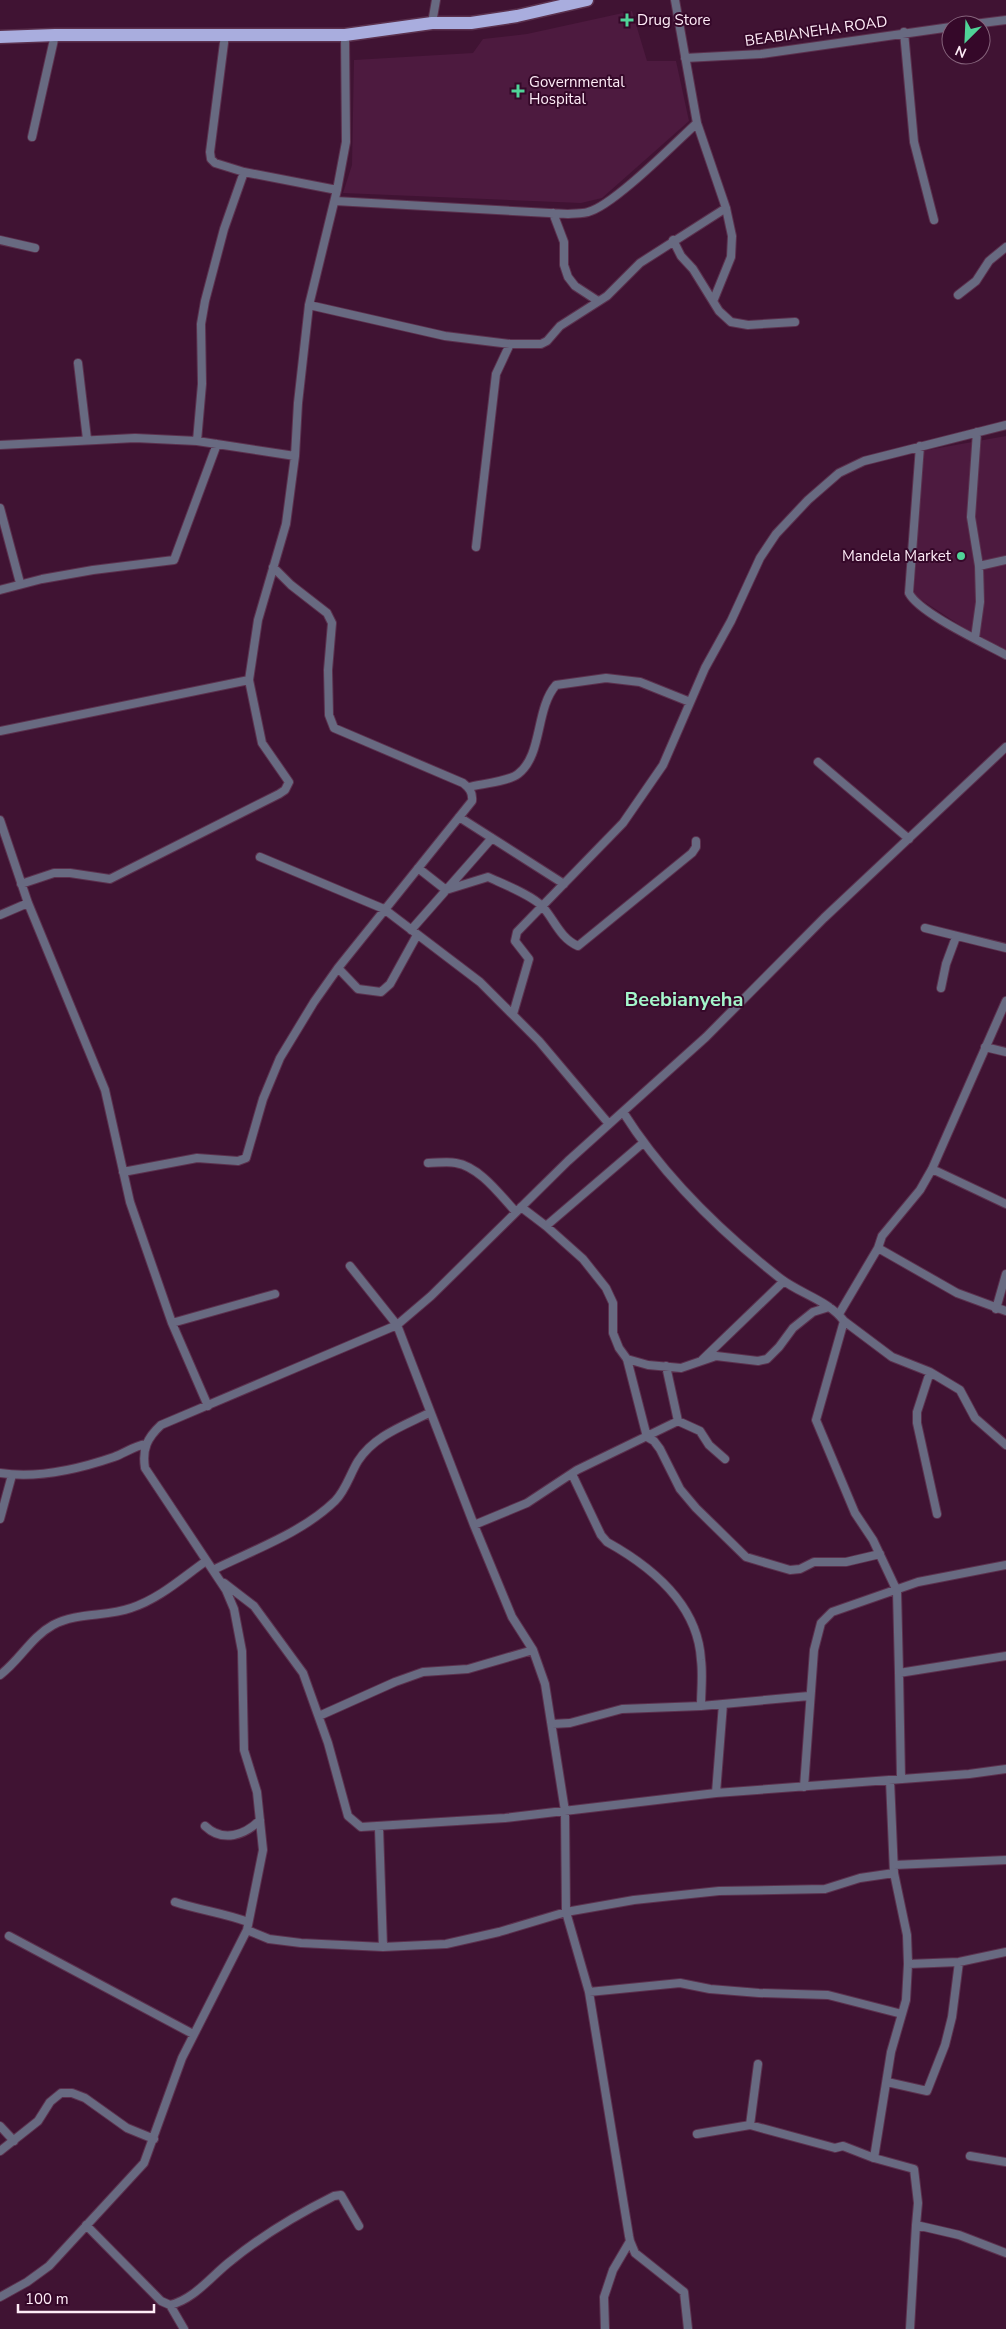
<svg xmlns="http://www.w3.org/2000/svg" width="1006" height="2329" viewBox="0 0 1006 2329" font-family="'Nunito Sans',sans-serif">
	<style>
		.built { fill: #4d1a3f }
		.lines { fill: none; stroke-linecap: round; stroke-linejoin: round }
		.minor-casing { stroke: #5b314e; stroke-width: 10 }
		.primary-casing { stroke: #5b314e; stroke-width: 15 }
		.minor { stroke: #686a81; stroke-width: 8 }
		.primary { stroke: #a9adde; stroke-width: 12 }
		.poi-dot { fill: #50d398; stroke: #350829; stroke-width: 2 }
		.labels { text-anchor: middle; stroke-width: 4; stroke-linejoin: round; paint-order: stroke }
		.poi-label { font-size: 15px; fill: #feecf7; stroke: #350829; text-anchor: start }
		.street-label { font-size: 15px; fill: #feecf7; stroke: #350829 }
		.district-label { font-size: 20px; font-weight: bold; fill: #a4f6cb; stroke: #350829 }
	</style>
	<rect width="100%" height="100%" fill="#401333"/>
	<path class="built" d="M 632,11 L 647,61 L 676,61 L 689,121 L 602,198 L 581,203 L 343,193 L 352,165 L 354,60 L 473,53 L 483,39 L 527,34 Z
		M 1006,436 L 1006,652 L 990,645 L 914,595 L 922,451 Z"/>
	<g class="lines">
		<g class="minor-casing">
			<path id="minor" d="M 675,0 L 697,123 L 726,208 L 732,236 L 731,257 L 714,299
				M 432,23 L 436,0
				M 966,25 L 1006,20
				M 904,32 L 914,142 L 934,220
				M 225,35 L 210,152 L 211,159 L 215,163 L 244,172 L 337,190
				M 685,58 L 761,54 L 951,27
				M 32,137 L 55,35
				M 335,201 L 568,214 C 575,213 582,214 588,212 C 613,206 675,143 697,123
				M 553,213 L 564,242 L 564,265 L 568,277 L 575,286 L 598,301
				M 0,240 L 35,248
				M 673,240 L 681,256 L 693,269 L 719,311 L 731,322 L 748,325 L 795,322
				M 958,295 L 976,281 L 989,261 L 1006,247
				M 309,305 L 445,336 L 510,344 L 541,344 L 547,341 L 560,326 L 607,296 L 640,263 L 726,208
				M 78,363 L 87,439
				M 197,441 L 202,384 L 201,324 L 205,301 L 224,229 L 244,172
				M 0,445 L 135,438 L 197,441 L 295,456
				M 920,446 L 909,593 C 919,613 984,643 1006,655
				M 0,508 L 20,583
				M 476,547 L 496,374 L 510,344
				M 979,566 L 1006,560
				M 0,590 L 42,579 L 93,570 L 174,560 L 217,444
				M 975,638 L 980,602 L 979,566 L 971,517 L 977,432
				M 0,731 L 249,680
				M 818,762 L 909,839
				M 469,787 C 481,784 510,781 518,774 C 543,755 535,709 556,685 L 606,678 L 640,682 L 690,702
				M 459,817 L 564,884
				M 0,820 L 28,903 L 105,1090 L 130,1202 L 172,1323 L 208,1406
				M 260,857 L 384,909 L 480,982 L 539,1041 L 609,1124
				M 418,868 L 446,890 L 488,877 C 503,884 532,895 543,907 C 555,921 560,938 578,946 L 692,853 L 696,847 L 696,841
				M 21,884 L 54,873 L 70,873 L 110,879 L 279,794 L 285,790 L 289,782 L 262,743 L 249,680 L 258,620 L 286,524 L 295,456 L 298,403 L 309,305 L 337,190 L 346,142 L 345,35
				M 0,915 L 28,903
				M 925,928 L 1006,948
				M 411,930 L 492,838
				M 338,968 L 358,989 L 381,992 L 390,984 L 417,935
				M 941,988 L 946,964 L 956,937
				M 513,1014 L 529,959 L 515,941 L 517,932 L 623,823 L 663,765 L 705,668 L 731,621 L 760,558 L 776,534 L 808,500 L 839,473 L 864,461 L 1006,425
				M 985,1047 L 1006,1052
				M 623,1112 C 664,1177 721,1232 781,1279 C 801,1294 829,1301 844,1321 L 816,1420 L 855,1513 L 873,1540 L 897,1591 L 899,1673
				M 428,1163 C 437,1163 448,1161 456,1163 C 480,1167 500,1195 516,1212
				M 932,1169 L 1006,1204
				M 123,1172 L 197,1158 L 238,1161 L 246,1158 L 263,1099 L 280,1058 L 314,1002 L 338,968 L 472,801 C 473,792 469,788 463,783 L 334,728 L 329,715 L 328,670 L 332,623 L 327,613 L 291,585 L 273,567
				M 521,1207 L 546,1226 L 583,1259 L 606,1288 L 613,1303 L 613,1333 L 619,1348 L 627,1359 L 647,1437 L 654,1441 L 660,1449 L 680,1489 L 696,1508 L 746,1557 L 790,1570 L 800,1569 L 814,1562 L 846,1562 L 880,1554
				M 546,1226 L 643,1143
				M 878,1248 L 957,1293 L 1006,1311
				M 350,1266 L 397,1325 L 474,1525 L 512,1617 L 533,1650 L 545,1684 L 565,1811 L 566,1912 L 589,1992 L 629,2236 L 630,2241 L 613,2270 L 604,2297 L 605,2329
				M 996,1309 L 1006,1274
				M 839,1314 L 878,1248 L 882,1236 L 920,1190 L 932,1169 L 1006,1001
				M 844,1321 L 892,1357 L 930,1372 L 960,1390 L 975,1418 L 1006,1445
				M 172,1323 L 275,1294
				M 627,1359 L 648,1365 L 681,1368 L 716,1356 L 758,1361 L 767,1359 L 779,1347 L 793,1328 L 813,1312 L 829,1307
				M 702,1360 L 784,1281
				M 666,1366 L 678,1421
				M 930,1372 L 917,1412 L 917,1423 L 937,1514
				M 0,1473 C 37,1479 79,1469 114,1457 C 125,1453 134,1446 146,1444
				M 572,1474 L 601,1535 L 607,1542 C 652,1567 698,1605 701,1660 C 703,1675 701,1691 701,1706
				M 0,1519 L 12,1475
				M 474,1525 L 527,1503 L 577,1470 L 678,1421 L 700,1431 L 709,1445 L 725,1459
				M 213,1570 C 253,1550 302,1533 335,1501 C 346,1490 350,1474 358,1461 C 374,1436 403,1426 429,1413
				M 224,1583 L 254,1606 L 303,1673 L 328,1743 L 348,1816 L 361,1827 L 505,1818 L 716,1793 L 969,1774 L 1006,1769
				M 0,1675 C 20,1660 31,1637 53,1625 C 77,1612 106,1617 131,1608 C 159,1599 182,1578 206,1561
				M 319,1716 L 395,1682 L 423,1672 L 468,1669 L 533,1650
				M 552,1724 L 570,1723 L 622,1709 L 701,1706 L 809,1696
				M 901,1779 L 899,1673 L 1006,1656
				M 804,1787 L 814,1650 L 821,1623 L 832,1612 L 918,1582 L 1006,1565
				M 716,1793 L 723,1704
				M 205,1826 C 223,1843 245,1835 260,1820
				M 379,1828 L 383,1947
				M 894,1865 L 1006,1860
				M 175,1902 C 199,1910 224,1913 248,1922
				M 247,1930 L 269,1939 L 301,1943 L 383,1947 L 446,1944 L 499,1932 L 566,1912 L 634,1900 L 719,1891 L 825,1889 L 860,1878 L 894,1873
				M 9,1936 L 193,2034
				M 908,1964 L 959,1962 L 1006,1952
				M 589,1992 L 680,1983 L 710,1989 L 759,1993 L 828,1995 L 902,2014
				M 887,2082 L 927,2091 L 945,2045 L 952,2017 L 959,1962
				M 750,2125 L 758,2064
				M 0,2126 L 14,2141
				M 697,2134 L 750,2125 L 835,2148 L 843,2146 L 874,2158 L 914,2169 L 918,2203 L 916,2225
				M 0,2151 L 38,2121 L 50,2102 L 61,2093 L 72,2093 L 85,2098 L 127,2128 L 154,2139
				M 970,2156 L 1006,2162
				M 874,2158 L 891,2052 L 906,2000 L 908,1964 L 907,1935 L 894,1873 L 890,1780
				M 86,2225 L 161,2301 L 170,2305 C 195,2299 212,2275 232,2260 C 264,2234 298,2214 334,2196 L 341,2195 L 359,2226
				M 630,2241 L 635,2253 L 684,2292 L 688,2329
				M 0,2297 L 27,2282 L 49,2266 L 144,2163 L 182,2058 L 247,1930 L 263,1850 L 257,1792 L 244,1750 L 242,1651 L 234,1609 L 226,1590 L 145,1468 C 142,1449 147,1438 161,1425 L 397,1325 L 431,1296 L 568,1161 L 706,1037 L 824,918 L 1006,747
				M 170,2305 L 184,2329
				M 910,2329 L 916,2225 L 959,2235 L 1006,2253"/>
		</g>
		<g class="primary-casing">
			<path id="primary" d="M 0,37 L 55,35 L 345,35 L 432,23 L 471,23 L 517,16 L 587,0"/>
		</g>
		<use href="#minor" class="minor"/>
		<use href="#primary" class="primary"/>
	</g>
	<g class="poi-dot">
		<path d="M624.5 12.5h5v5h5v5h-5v5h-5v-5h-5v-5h5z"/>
		<path d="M515.5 83.5h5v5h5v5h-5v5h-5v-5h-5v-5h5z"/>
		<circle cx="961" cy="556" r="5"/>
	</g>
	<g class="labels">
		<g class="poi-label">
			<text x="637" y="25">Drug Store</text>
			<text x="529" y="87">Governmental<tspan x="529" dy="17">Hospital</tspan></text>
			<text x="951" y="561" text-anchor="end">Mandela Market</text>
		</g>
		<g class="street-label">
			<text transform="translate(816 31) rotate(-8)" y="5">BEABIANEHA ROAD</text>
		</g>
		<g class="district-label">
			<text x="684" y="1006">Beebianyeha</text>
		</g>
	</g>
	<g transform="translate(966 40) rotate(204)"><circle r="24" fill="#350829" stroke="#85637b"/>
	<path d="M0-4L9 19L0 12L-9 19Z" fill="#50d398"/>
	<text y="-8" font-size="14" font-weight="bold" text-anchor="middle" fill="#feecf7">N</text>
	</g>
	<path d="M18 2304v8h136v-8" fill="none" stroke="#feecf7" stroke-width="2.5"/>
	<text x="25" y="2304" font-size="15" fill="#feecf7" stroke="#350829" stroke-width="4" paint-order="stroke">100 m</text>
</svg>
